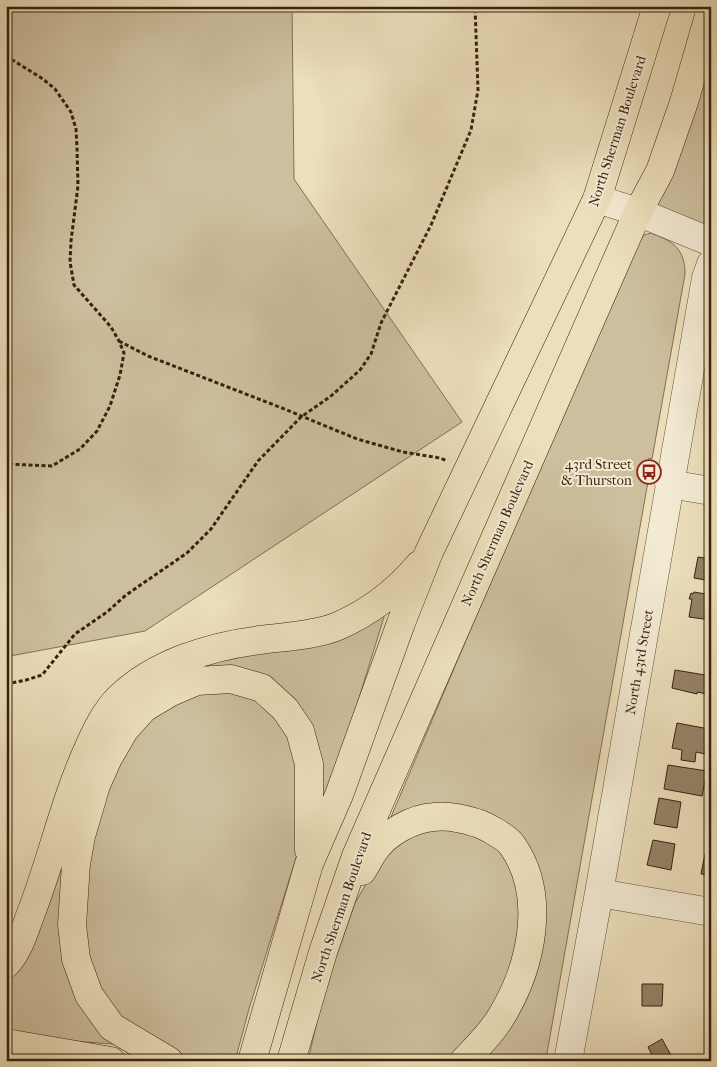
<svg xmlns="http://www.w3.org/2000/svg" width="717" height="1067" viewBox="0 0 717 1067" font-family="'IM FELL French Canon',serif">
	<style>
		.green { fill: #cdbf9e; stroke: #827056 }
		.building { fill: #958468; stroke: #36220e }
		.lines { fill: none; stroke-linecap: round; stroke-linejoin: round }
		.minor-casing { stroke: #645139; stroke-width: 29 }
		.major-casing { stroke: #36220e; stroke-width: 29 }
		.path { stroke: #36220e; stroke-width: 3; stroke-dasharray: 4 2.5; stroke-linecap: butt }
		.minor { stroke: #f3ead3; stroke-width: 28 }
		.major { stroke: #ecdfbb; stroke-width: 28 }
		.labels { text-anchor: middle; stroke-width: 4; stroke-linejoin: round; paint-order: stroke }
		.street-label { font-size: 14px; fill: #36220e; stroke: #f3ead3 }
		.poi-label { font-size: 14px; fill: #36220e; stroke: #f3ead3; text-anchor: end }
	</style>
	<rect width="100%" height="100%" fill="#ecdfbb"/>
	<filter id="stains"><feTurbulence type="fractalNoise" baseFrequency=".004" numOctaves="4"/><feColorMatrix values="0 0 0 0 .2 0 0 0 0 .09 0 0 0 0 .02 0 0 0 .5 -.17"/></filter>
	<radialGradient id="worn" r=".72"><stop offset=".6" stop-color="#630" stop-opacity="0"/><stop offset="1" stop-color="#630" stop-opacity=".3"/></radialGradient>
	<path class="green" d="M 6,6 L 292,6 L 294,179 L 462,422 L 145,631 L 10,656 L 6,656 Z
		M 711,56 L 711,202 L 708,220 L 703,226 L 657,206 L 658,199 Z
		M 651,233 C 673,241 685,249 685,274 L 652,459 L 649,458 L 646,475 L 649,476 L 546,1059 L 542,1058 L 541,1061 L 480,1061 L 540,939 L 503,825 L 388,824 L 475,619 L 640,241 L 644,235 Z
		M 385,614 L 354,714 L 321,805 C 321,783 324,759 316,738 C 307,710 283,684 256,674 C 222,661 172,672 146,695 C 135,705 123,716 115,728 C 69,794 49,917 75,994 C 81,1013 100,1029 113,1044 L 6,1036 L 6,976 L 26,950 L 41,917 L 70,812 L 80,781 L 101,735 L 116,714 L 137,693 L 161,677 L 185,667 L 217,657 L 340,635 Z
		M 229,689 L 277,710 L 301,754 L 300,845 L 249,1009 L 235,1061 L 202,1061 L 167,1050 L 114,1016 L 89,968 L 83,928 L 91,841 L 103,801 L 121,756 L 146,723 L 174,701 L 201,690 Z
		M 430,829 L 477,832 L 499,848 L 523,894 L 518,952 L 497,1006 L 459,1054 L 451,1061 L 308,1061 L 318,1017 L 335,960 L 355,903 L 373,872 L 393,850 L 412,834 Z"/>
	<path class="building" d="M 698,557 L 711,559 L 711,581 L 694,578 Z
		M 694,592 L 711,595 L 711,620 L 689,617 L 692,599 L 689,599 L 691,593 L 693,594 Z
		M 675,670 L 711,676 L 709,685 L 711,685 L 711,690 L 708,690 L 707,694 L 697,692 L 697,694 L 672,688 Z
		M 677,723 L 709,729 L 705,754 L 696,752 L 695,762 L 681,760 L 682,750 L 672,748 Z
		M 668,765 L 707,771 L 702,796 L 664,789 Z
		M 659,798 L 681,802 L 677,828 L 654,824 Z
		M 653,840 L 675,844 L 671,870 L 647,865 Z
		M 705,854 L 711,855 L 711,875 L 701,874 Z
		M 642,984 L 663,984 L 662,1006 L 642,1006 Z
		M 662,1039 L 673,1059 L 669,1061 L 655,1061 L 648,1047 Z"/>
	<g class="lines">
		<g class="minor-casing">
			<path id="minor" d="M 597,199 L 638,212 L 711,242
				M 669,484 L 711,491
				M 599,893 L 711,912
				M 568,1061 L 599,893 L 706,278 L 711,264"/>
		</g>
		<g class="major-casing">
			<path id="major" d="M 362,871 C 366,865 369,858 374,851 C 386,833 413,818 435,817 C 448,815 464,819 477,823 C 486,826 506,837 512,845 C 548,896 531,968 501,1017 C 491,1034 477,1047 464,1061
				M 6,964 C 19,951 25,929 31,913 C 52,859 64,802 88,749 C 96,731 105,712 119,698 C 155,663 211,646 260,640 C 283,637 318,635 338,626 C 370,612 397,591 419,565
				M 6,1043 L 111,1061
				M 169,1061 L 112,1027 L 89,995 L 76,959 L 72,925 L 76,864 L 81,836 L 96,785 L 108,758 L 125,729 L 144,708 L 169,693 L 197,681 L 231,679 L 262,688 L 285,709 L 300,731 L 309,764 L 309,850
				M 252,1061 L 309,864 L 339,795 L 401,623 L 429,552 L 597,199 L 657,6
				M 291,1061 L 323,952 L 356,856 L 619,255 L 638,212 L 660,171 L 684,102 L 711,9"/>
		</g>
		<path class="path" d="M 6,56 L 43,79 L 55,89 L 71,112 L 76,129 L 77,148 L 78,186 L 71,241 L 70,262 L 74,285 L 111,327 L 119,341 L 124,353 L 120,375 L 110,406 L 97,431 L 80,449 L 52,466 L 6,464
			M 119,341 L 148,356 L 287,410 L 357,439 L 403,452 L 440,458 L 447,461
			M 6,684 L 26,680 L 42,675 L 75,634 L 107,612 L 126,595 L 187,553 L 211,529 L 258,461 L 301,417 L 331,396 L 360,370 L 371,354 L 381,323 L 431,225 L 471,130 L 478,90 L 475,6"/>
		<use href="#minor" class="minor"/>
		<use href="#major" class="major"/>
	</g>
	<defs>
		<g id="bus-ring" transform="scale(1.25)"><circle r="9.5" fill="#f3ead3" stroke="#8f2418" stroke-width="1.5"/><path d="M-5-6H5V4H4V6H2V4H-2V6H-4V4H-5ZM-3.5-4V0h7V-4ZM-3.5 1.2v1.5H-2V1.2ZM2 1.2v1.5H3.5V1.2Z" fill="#8f2418"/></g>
	</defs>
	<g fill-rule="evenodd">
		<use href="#bus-ring" x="649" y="472"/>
	</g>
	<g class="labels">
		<g class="street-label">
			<text transform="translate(617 131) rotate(-72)" y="5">North Sherman Boulevard</text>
			<text transform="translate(497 533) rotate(-66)" y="5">North Sherman Boulevard</text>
			<text transform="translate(639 662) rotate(-80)" y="5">North 43rd Street</text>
			<text transform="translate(341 907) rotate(-71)" y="5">North Sherman Boulevard</text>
		</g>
		<g class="poi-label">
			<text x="632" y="469">43rd Street<tspan x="632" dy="16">&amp; Thurston</tspan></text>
		</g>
	</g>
	<rect width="717" height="1067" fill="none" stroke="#ecdfbb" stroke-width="25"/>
	<rect x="8" y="8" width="702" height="1052" fill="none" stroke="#36220e" stroke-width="2.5"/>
	<rect x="12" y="12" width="692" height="1042" fill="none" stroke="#36220e"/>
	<rect width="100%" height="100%" filter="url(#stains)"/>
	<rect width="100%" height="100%" fill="url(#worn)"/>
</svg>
